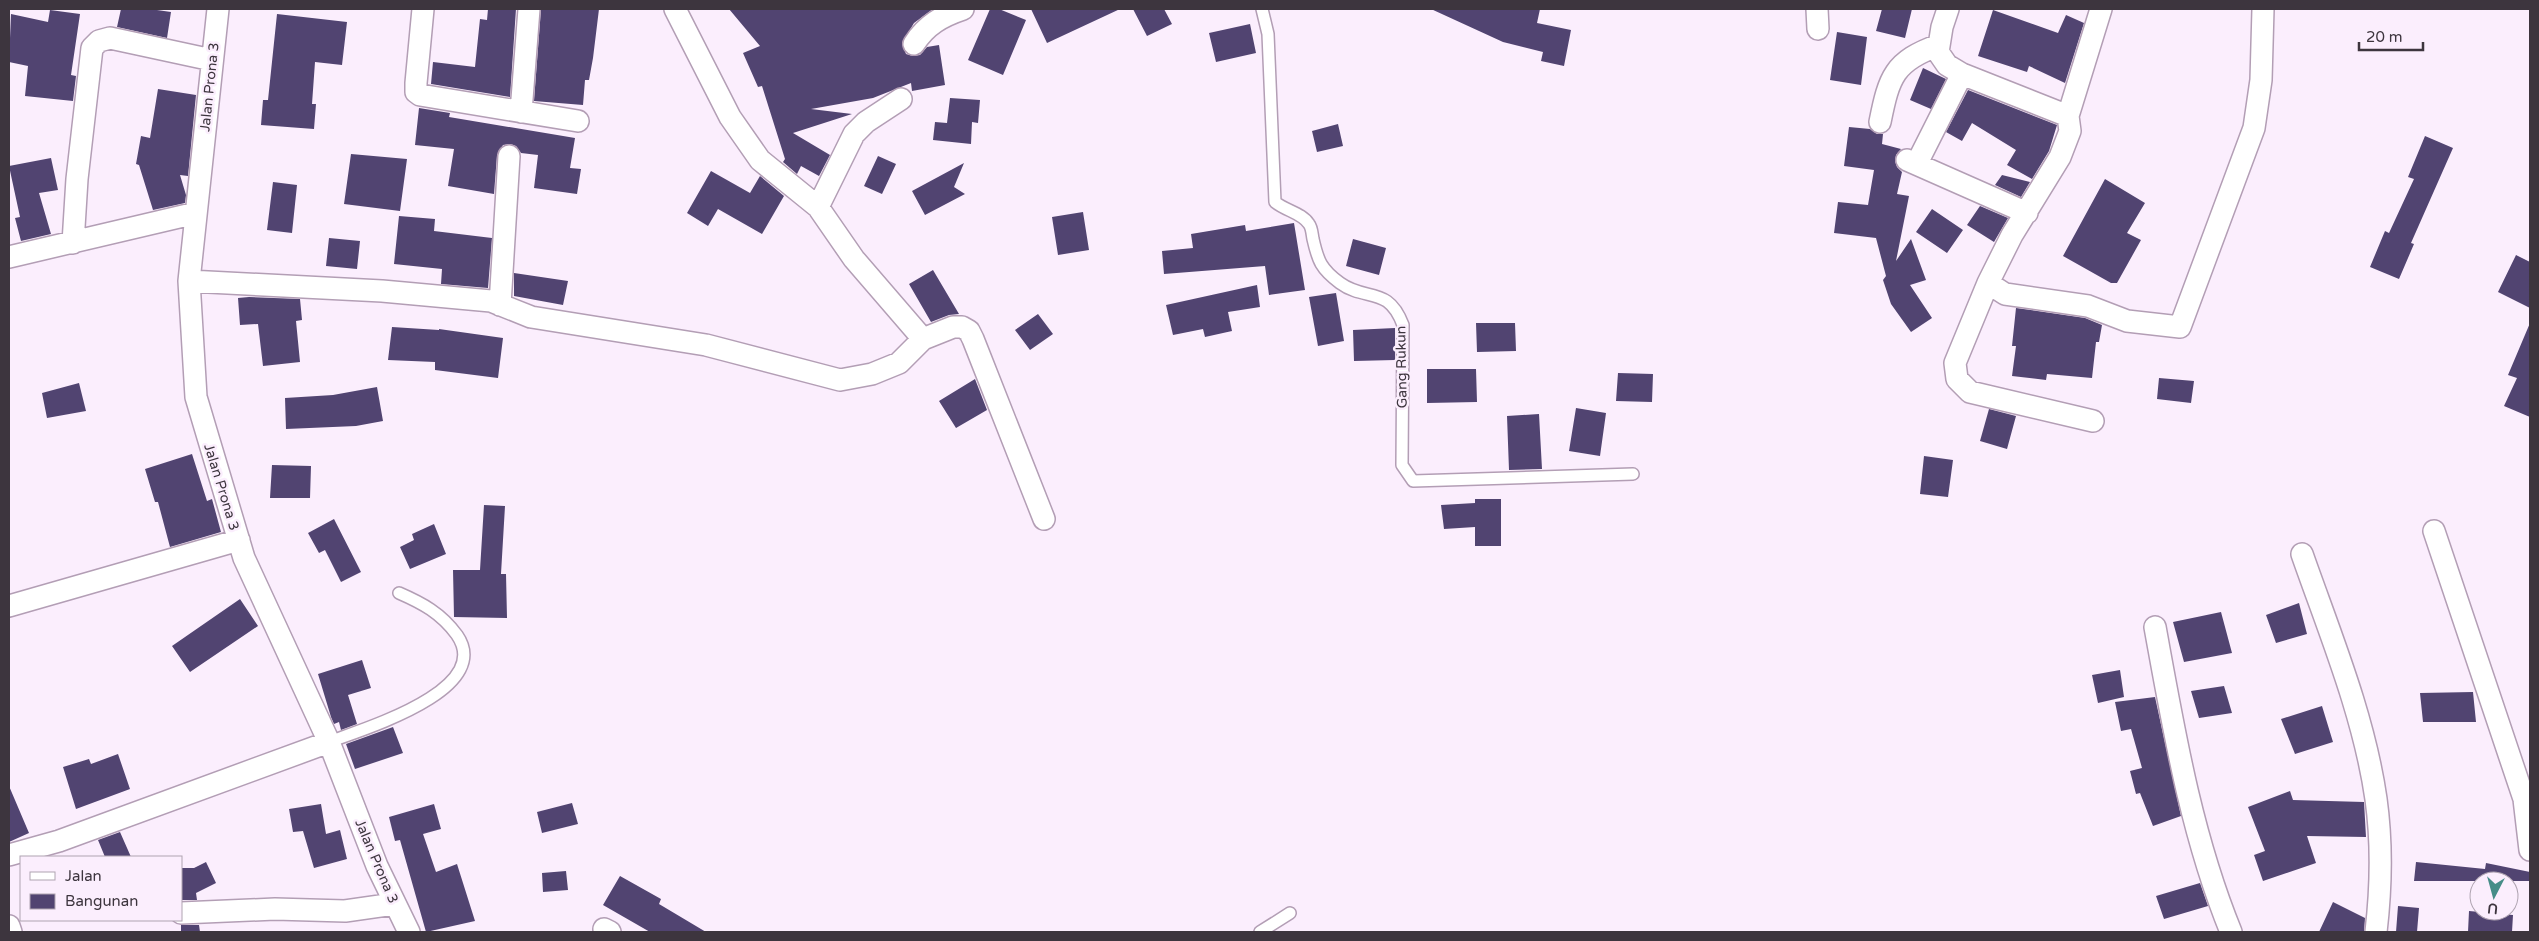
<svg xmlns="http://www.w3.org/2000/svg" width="2539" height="941" viewBox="0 0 2539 941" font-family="'Varela Round',sans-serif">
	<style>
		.building { fill: #514471 }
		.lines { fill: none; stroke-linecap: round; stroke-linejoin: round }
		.service-casing { stroke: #b39eb5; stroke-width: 14 }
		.minor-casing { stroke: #b39eb5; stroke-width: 24 }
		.service { stroke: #fff; stroke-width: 11 }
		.minor { stroke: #fff; stroke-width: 21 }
		.labels { text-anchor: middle; stroke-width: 5; stroke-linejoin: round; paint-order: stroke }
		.street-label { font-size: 14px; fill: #3d353e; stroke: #fbeefd }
	</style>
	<rect width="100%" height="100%" fill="#fbeefd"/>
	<path class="building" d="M 121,9 L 150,9 L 171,12 L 167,38 L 117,27 Z
		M 488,9 L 516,9 L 510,97 L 431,84 L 433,62 L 475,67 L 480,19 L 487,20 Z
		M 541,9 L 599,9 L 593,58 L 589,80 L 585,80 L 583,105 L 534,101 Z
		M 729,9 L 933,9 L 914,23 L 902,43 L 906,54 L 913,56 L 920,55 L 927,47 L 939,45 L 945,85 L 912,91 L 911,83 L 873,98 L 811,109 L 852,114 L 793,133 L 830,155 L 819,176 L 801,166 L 797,174 L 783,162 L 785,159 L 762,86 L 758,87 L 743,53 L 760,46 Z
		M 990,9 L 999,9 L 1026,20 L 1003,75 L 968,60 Z
		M 1031,9 L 1120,9 L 1047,43 Z
		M 1133,9 L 1164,9 L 1172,24 L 1147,36 Z
		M 1431,9 L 1540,9 L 1537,23 L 1571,30 L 1564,66 L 1541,61 L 1543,52 L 1503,42 Z
		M 1882,9 L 1912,9 L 1905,38 L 1876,31 Z
		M 50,10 L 80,14 L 71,75 L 76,76 L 73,101 L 25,96 L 28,66 L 9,62 L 11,14 L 48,22 Z
		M 1993,10 L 2058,33 L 2066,15 L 2084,23 L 2065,83 L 2029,66 L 2027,72 L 1978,56 Z
		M 277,14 L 347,22 L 342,65 L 315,62 L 312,104 L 316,104 L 314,129 L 261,125 L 263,100 L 268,100 Z
		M 1250,24 L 1256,53 L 1216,62 L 1209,33 Z
		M 1837,32 L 1867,37 L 1861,85 L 1830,80 Z
		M 1923,68 L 1946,79 L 1931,109 L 1910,100 Z
		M 158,89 L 196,95 L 188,176 L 180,175 L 186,195 L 185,203 L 153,210 L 139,165 L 136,164 L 141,136 L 150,138 Z
		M 1968,90 L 2057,125 L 2049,151 L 2032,179 L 2007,165 L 2016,150 L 1972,123 L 1962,141 L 1946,132 Z
		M 950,98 L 980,100 L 978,123 L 972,122 L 971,144 L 933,140 L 935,122 L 947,123 Z
		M 419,108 L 450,113 L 449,117 L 575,138 L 570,168 L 581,169 L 577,194 L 534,188 L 538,155 L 521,153 L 516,146 L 510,144 L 503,145 L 497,155 L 494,194 L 448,186 L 454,149 L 415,145 Z
		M 1338,124 L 1343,146 L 1317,152 L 1312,131 Z
		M 1849,127 L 1870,129 L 1877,134 L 1883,134 L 1882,144 L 1901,149 L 1896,155 L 1895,161 L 1897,167 L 1902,172 L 1897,194 L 1909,196 L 1896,261 L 1911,239 L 1926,280 L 1910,285 L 1932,318 L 1911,332 L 1891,304 L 1883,280 L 1886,276 L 1876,238 L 1834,233 L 1838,202 L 1868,205 L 1874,170 L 1844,166 Z
		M 2425,136 L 2453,148 L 2411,243 L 2414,244 L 2399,279 L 2370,267 L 2385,231 L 2389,233 L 2414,179 L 2408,177 Z
		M 351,154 L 407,159 L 400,211 L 344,204 Z
		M 878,156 L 896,164 L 882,194 L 864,186 Z
		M 51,158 L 58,190 L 39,193 L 51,234 L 21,241 L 15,218 L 20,217 L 9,166 Z
		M 964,163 L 954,187 L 965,194 L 925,215 L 912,191 Z
		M 711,171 L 750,193 L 760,176 L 784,196 L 762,234 L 718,209 L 708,226 L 687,213 Z
		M 2002,175 L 2030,182 L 2021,197 L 1995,185 Z
		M 2105,179 L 2145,203 L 2127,233 L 2141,240 L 2117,283 L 2111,283 L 2063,256 Z
		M 273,182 L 297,185 L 292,233 L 267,230 Z
		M 1980,206 L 2008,218 L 1994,242 L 1967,225 Z
		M 1932,209 L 1963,230 L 1947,253 L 1916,232 Z
		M 1083,212 L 1089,250 L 1058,255 L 1052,217 Z
		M 399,216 L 435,219 L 434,231 L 492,238 L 488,288 L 441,284 L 442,269 L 394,264 Z
		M 1294,223 L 1305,290 L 1269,295 L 1265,266 L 1164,274 L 1162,251 L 1193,248 L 1191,234 L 1245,225 L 1246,231 Z
		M 329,238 L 360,241 L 357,269 L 326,266 Z
		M 1353,239 L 1386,248 L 1379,275 L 1346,266 Z
		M 2516,255 L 2530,262 L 2530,308 L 2498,292 Z
		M 933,270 L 959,314 L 949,315 L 931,322 L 909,284 Z
		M 514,273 L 568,281 L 563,305 L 514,296 Z
		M 1257,285 L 1260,307 L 1228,312 L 1232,331 L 1205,337 L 1203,329 L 1173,335 L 1166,305 Z
		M 1336,293 L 1344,341 L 1318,346 L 1309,297 Z
		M 249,297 L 300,299 L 302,320 L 296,321 L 300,362 L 263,366 L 258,324 L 240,325 L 238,298 Z
		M 2016,308 L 2085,318 L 2102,325 L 2099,342 L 2096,342 L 2092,378 L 2047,374 L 2046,380 L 2012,376 L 2016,346 L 2012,346 Z
		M 1038,314 L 1053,334 L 1030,350 L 1015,330 Z
		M 1476,323 L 1515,323 L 1516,351 L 1477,352 Z
		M 2530,323 L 2530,417 L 2504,406 L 2517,378 L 2508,375 Z
		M 392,327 L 439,330 L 439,329 L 503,338 L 498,378 L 435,370 L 435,362 L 388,360 Z
		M 1395,328 L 1395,360 L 1354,361 L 1353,330 Z
		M 1427,369 L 1476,369 L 1477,402 L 1427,403 Z
		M 1618,373 L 1653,374 L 1652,402 L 1616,401 Z
		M 2159,378 L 2194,381 L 2191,403 L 2157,399 Z
		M 975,379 L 987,410 L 956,428 L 939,401 Z
		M 79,383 L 86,411 L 47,418 L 42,393 Z
		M 377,387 L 383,421 L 356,426 L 286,429 L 285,398 L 333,395 Z
		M 1576,408 L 1606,413 L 1600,456 L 1569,451 Z
		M 1989,409 L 2016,416 L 2007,449 L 1980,441 Z
		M 1539,414 L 1542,469 L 1509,470 L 1507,416 Z
		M 192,454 L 207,501 L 212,499 L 221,532 L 170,547 L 158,502 L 155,502 L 145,469 Z
		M 1924,456 L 1953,460 L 1948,497 L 1920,494 Z
		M 272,465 L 311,466 L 310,498 L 270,498 Z
		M 1475,499 L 1501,499 L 1501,546 L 1475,546 L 1475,527 L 1444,529 L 1441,505 L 1475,503 Z
		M 484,505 L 505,506 L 501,574 L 506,574 L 507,618 L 454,617 L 453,570 L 480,570 Z
		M 334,519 L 361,572 L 341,582 L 325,550 L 319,553 L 308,533 Z
		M 434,524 L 446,554 L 410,569 L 400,547 L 414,540 L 412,534 Z
		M 240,599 L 258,626 L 190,672 L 172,646 Z
		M 2299,603 L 2307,634 L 2276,643 L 2266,615 Z
		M 2221,612 L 2232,653 L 2184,662 L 2173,622 Z
		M 362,660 L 371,688 L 348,695 L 357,724 L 341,730 L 339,722 L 334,724 L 331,717 L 318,674 Z
		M 2120,670 L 2124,697 L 2098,703 L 2092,675 Z
		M 2224,686 L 2232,713 L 2199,718 L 2191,691 Z
		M 2473,692 L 2476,722 L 2423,722 L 2420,693 Z
		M 2155,697 L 2181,816 L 2153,826 L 2140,793 L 2136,794 L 2130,771 L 2142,768 L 2131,729 L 2121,731 L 2115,702 Z
		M 2322,706 L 2333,742 L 2295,754 L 2281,719 Z
		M 393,727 L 403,753 L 355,769 L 346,744 Z
		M 118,754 L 130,789 L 76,809 L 63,767 L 89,759 L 91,764 Z
		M 9,786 L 29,833 L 9,842 Z
		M 2290,791 L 2293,800 L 2364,802 L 2366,837 L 2307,836 L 2316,863 L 2263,881 L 2254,855 L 2265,851 L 2248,807 Z
		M 572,803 L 578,824 L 542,833 L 537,812 Z
		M 321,804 L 326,834 L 340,830 L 347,859 L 314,868 L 303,831 L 293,832 L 289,809 Z
		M 434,804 L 441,829 L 423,834 L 436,872 L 457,864 L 475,921 L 426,932 L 400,840 L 395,841 L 389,817 Z
		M 120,832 L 131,857 L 105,857 L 98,840 Z
		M 206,862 L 216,883 L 196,893 L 197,900 L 181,900 L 181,868 L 194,868 Z
		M 2416,862 L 2485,869 L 2486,863 L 2530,872 L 2530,881 L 2414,881 Z
		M 566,871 L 568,890 L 543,892 L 542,873 Z
		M 620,876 L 661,899 L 659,904 L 706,932 L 650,932 L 603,905 Z
		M 2200,883 L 2208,906 L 2164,919 L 2156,896 Z
		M 2333,902 L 2365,918 L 2364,932 L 2319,932 Z
		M 2398,906 L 2419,908 L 2417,932 L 2396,932 Z
		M 2469,911 L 2513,915 L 2512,932 L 2468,932 Z
		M 181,925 L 199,925 L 200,932 L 181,932 Z"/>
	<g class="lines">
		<g class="service-casing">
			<path id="service" d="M 1262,9 L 1268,34 L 1275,202 C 1286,211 1302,213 1309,224 C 1312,228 1312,234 1313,239 C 1318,261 1321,269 1340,283 C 1366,302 1388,285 1403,325 L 1402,465 L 1413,481 L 1633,474
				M 329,742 C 363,729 495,690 457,635 C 441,613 422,603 399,593
				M 1260,932 L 1290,913"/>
		</g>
		<g class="minor-casing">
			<path id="minor" d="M 218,9 L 189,281 L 196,397 L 244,558 L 329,742 L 377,866 L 409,932
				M 423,9 L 416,83 L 416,92 L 420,95 L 578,121
				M 675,9 L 730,117 L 760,160 L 818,207 L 854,259 L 923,339
				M 1817,9 L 1818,29
				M 2101,9 L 2068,116 L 2070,131 L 2060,157 L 2012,235 L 1988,283 L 2005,294 L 2088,306 L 2127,321 L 2180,327 L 2254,128 L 2261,80 L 2263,9
				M 914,44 C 926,25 942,16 963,9
				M 1962,74 L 2068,116
				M 521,112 L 529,9
				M 1880,122 C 1889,77 1894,61 1939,45
				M 1907,160 L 2027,213
				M 1917,163 L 1962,74 L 1947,65 L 1938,52 L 1942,27 L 1948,9
				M 818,207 L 854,134 L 866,122 L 901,99
				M 73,243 L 77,179 L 92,48 L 99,41 L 110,38 L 212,60
				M 9,257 L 196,213
				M 189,281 L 382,291 L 491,301 L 531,317 L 706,345 L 840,380 L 872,374 L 899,363 L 923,339 L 953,327 L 962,327 L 969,331 L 973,339 L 1044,519
				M 1988,283 L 1955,363 L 1957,379 L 1970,392 L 2093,421
				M 500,305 L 509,156
				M 2434,531 L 2524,799 L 2530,850
				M 2302,554 C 2330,634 2364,715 2376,799 C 2382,842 2381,889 2376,932
				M 9,606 L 239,540
				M 2155,627 C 2174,731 2191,834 2231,932
				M 9,855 L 59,841 L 329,742
				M 181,913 L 275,909 L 345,911 L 394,904
				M 9,926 L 11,932
				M 604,929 L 610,932"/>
		</g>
		<use href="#service" class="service"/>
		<use href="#minor" class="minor"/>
	</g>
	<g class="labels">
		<g class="street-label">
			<text transform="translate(209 87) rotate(-84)" y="5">Jalan Prona 3</text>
			<text transform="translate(1401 367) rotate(-91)" y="5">Gang Rukun</text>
			<text transform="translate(222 487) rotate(73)" y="5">Jalan Prona 3</text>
			<text transform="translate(377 861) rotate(67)" y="5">Jalan Prona 3</text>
		</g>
	</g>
	<rect width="2539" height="941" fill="none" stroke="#3d353e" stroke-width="20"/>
	<rect x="20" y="856" width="162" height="65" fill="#fbeefd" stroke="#afa4b1"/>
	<rect x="30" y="872" width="25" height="8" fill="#ffffff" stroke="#afa4b1"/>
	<text x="65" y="881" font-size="15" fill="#3d353e">Jalan</text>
	<rect x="30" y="894" width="25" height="15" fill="#514471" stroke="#afa4b1"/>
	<text x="65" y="906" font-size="15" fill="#3d353e">Bangunan</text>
	<g transform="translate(2494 896) rotate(186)"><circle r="24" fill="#fbeefd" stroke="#afa4b1"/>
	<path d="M0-4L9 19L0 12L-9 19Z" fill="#468d88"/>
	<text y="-8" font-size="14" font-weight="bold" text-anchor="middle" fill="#3d353e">U</text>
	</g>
	<path d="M2359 42v8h64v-8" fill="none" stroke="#3d353e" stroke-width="2.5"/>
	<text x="2366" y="42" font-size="15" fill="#3d353e" stroke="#fbeefd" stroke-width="4" paint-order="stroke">20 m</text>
</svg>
